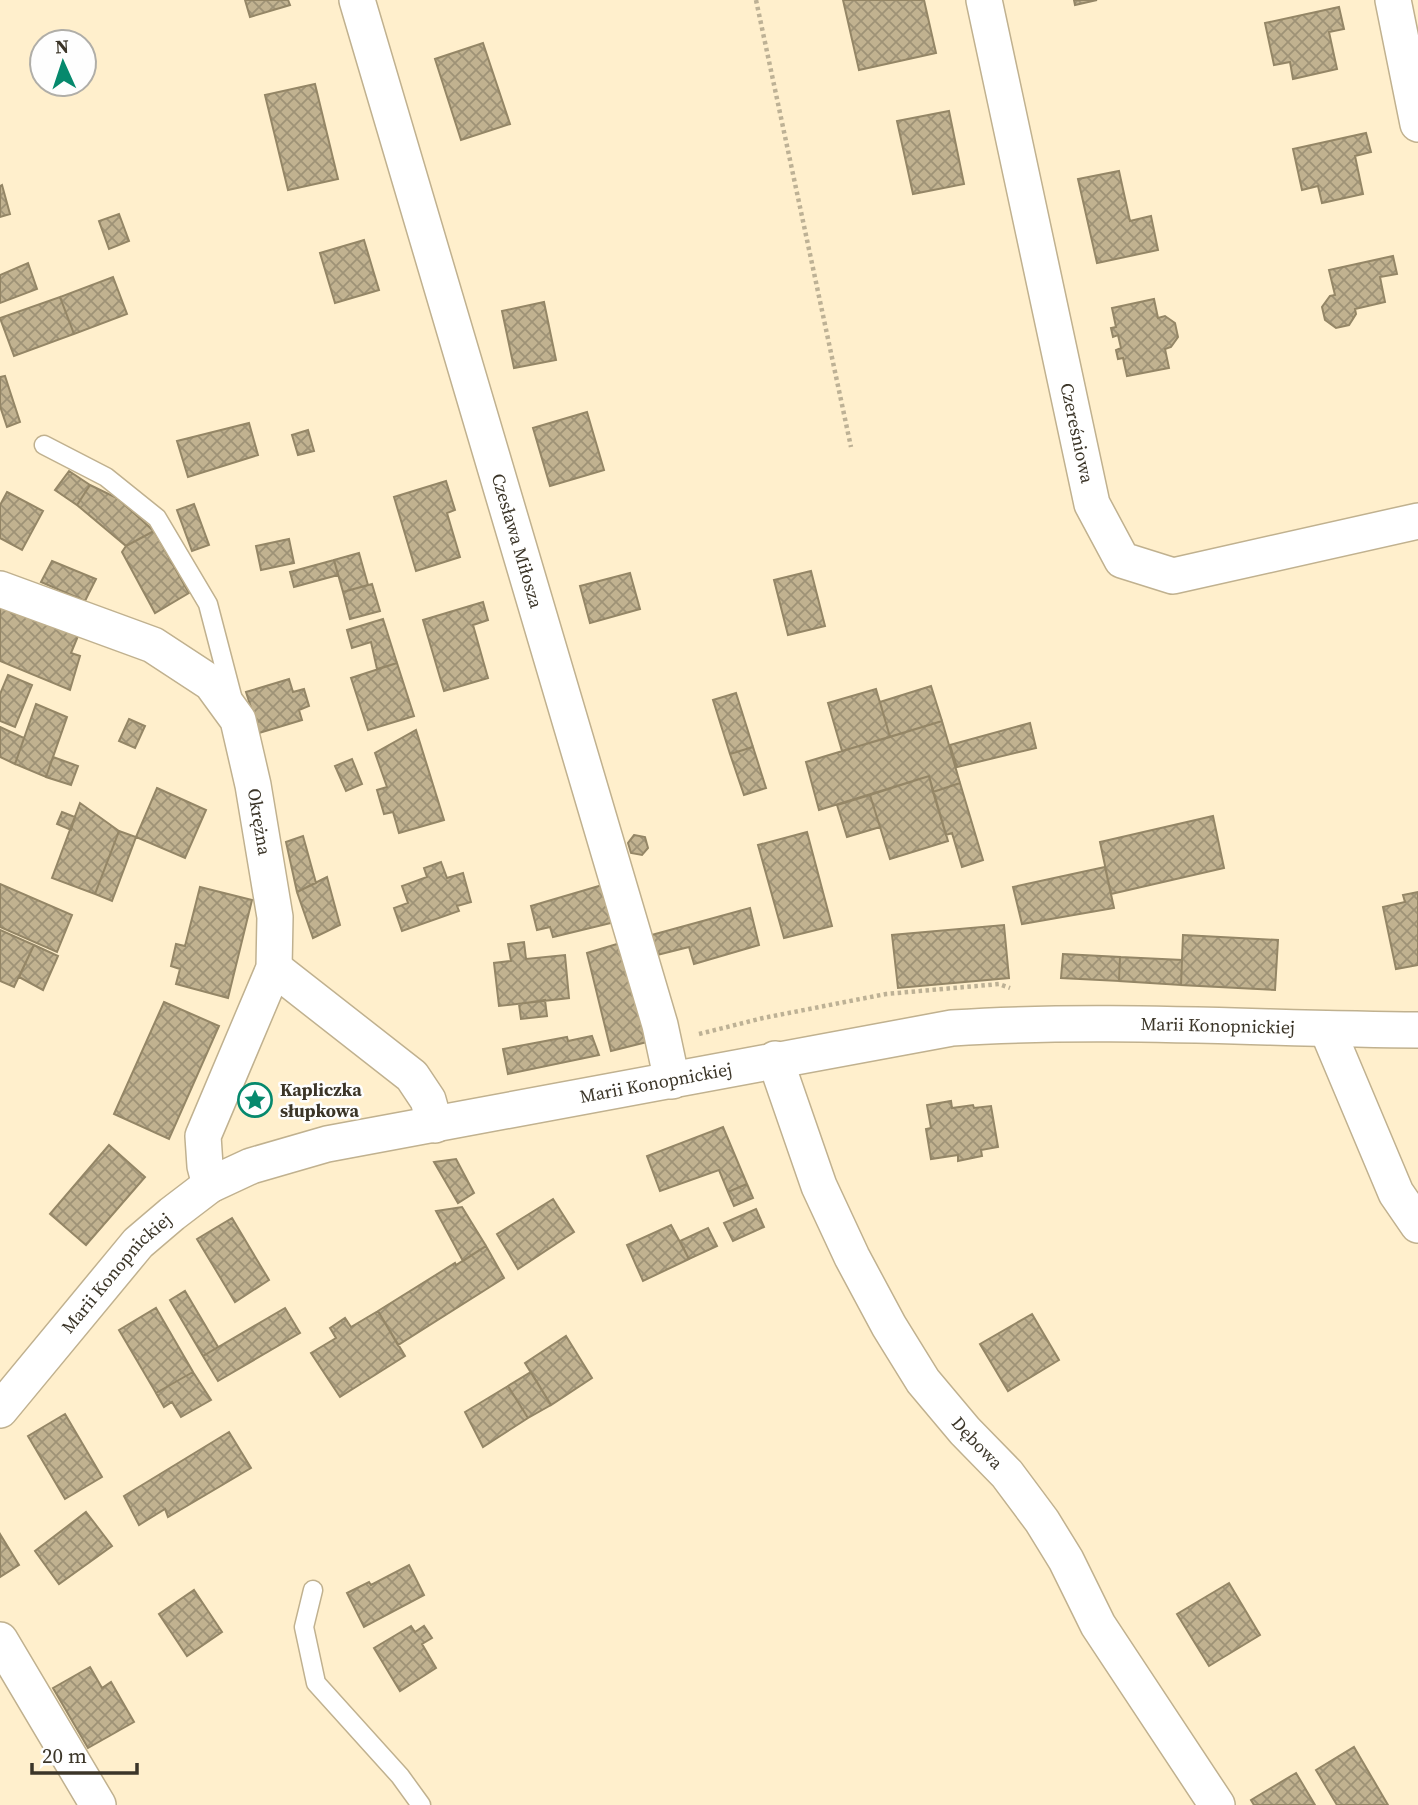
<svg xmlns="http://www.w3.org/2000/svg" width="1418" height="1805" viewBox="0 0 1418 1805" font-family="'Source Serif 4',serif">
	<style>
		.building { fill: url(#building-cross-hatch); stroke: #948666; stroke-width: 2 }
		.lines { fill: none; stroke-linecap: round; stroke-linejoin: round }
		.service-casing { stroke: #c0b18f; stroke-width: 21 }
		.minor-casing { stroke: #c0b18f; stroke-width: 38 }
		.path { stroke: #bdb195; stroke-width: 4.5; stroke-dasharray: 3.5 3.5; stroke-linecap: butt }
		.service { stroke: #fff; stroke-width: 18 }
		.minor { stroke: #fff; stroke-width: 35 }
		.labels { text-anchor: middle; stroke-width: 5; stroke-linejoin: round; paint-order: stroke }
		.street-label { font-size: 18px; fill: #3b3528; stroke: #fefefe }
		.poi-label { font-size: 18px; font-weight: bold; fill: #3b3528; stroke: #fefefe; text-anchor: start }
	</style>
	<defs>
		<pattern id="building-cross-hatch" width="8" height="8" patternUnits="userSpaceOnUse" patternTransform="scale(1.75)"><rect width="8" height="8" fill="#c1b290"/><path d="M0 0l8 8M0 8l8-8" fill="none" stroke="#9e9276"/></pattern>
	</defs>
	<rect width="100%" height="100%" fill="#ffefcc"/>
	<path class="building" d="M 245,0 L 288,0 L 290,5 L 250,17 Z
		M 843,0 L 924,0 L 936,53 L 859,70 Z
		M 1074,0 L 1097,0 L 1075,5 Z
		M 1339,7 L 1344,29 L 1329,32 L 1337,69 L 1293,79 L 1290,62 L 1274,65 L 1265,23 Z
		M 483,43 L 510,124 L 461,140 L 435,59 Z
		M 315,84 L 338,179 L 288,190 L 265,95 Z
		M 949,111 L 964,184 L 913,194 L 897,121 Z
		M 1366,133 L 1371,152 L 1355,156 L 1363,194 L 1322,203 L 1318,186 L 1302,190 L 1293,149 Z
		M 1119,171 L 1130,221 L 1151,216 L 1158,250 L 1097,263 L 1078,179 Z
		M 2,185 L 10,214 L 0,217 L 0,186 Z
		M 119,214 L 129,241 L 109,249 L 99,221 Z
		M 364,240 L 379,290 L 335,303 L 320,253 Z
		M 1393,256 L 1397,274 L 1380,277 L 1385,302 L 1355,309 L 1356,314 L 1349,325 L 1336,328 L 1325,320 L 1322,307 L 1330,296 L 1335,295 L 1329,270 Z
		M 28,263 L 37,289 L 0,303 L 0,275 Z
		M 113,277 L 127,314 L 74,334 L 60,297 Z
		M 60,297 L 74,334 L 14,356 L 0,318 Z
		M 1154,299 L 1158,318 L 1165,316 L 1175,323 L 1178,337 L 1171,347 L 1165,349 L 1169,368 L 1127,376 L 1123,358 L 1118,359 L 1116,350 L 1121,348 L 1118,335 L 1113,337 L 1111,328 L 1116,327 L 1112,308 Z
		M 544,302 L 556,360 L 514,368 L 502,311 Z
		M 5,376 L 20,422 L 7,427 L 0,406 L 0,377 Z
		M 587,412 L 604,470 L 550,486 L 533,428 Z
		M 249,423 L 258,455 L 188,477 L 177,441 Z
		M 308,430 L 314,451 L 298,455 L 292,435 Z
		M 69,471 L 90,485 L 77,505 L 55,490 Z
		M 446,481 L 455,510 L 447,513 L 460,557 L 416,571 L 394,497 Z
		M 90,485 L 117,498 L 154,531 L 126,546 L 77,505 Z
		M 7,492 L 43,511 L 22,550 L 0,538 L 0,505 Z
		M 194,504 L 209,545 L 192,551 L 177,510 Z
		M 154,531 L 189,593 L 155,613 L 122,552 L 126,546 Z
		M 289,539 L 294,563 L 261,570 L 256,546 Z
		M 359,553 L 368,585 L 343,592 L 334,560 Z
		M 334,560 L 338,575 L 294,587 L 290,572 Z
		M 52,561 L 96,579 L 85,601 L 41,582 Z
		M 811,571 L 825,626 L 788,635 L 774,580 Z
		M 630,573 L 640,609 L 590,623 L 580,586 Z
		M 372,584 L 380,611 L 350,619 L 343,592 Z
		M 483,602 L 488,620 L 473,625 L 488,678 L 444,691 L 423,620 Z
		M 0,607 L 78,636 L 71,653 L 80,656 L 70,690 L 0,661 Z
		M 383,619 L 397,663 L 377,669 L 371,642 L 352,648 L 347,630 Z
		M 397,663 L 414,716 L 368,730 L 351,678 Z
		M 8,675 L 32,685 L 15,727 L 0,721 L 0,694 Z
		M 289,679 L 293,692 L 304,689 L 309,706 L 299,710 L 302,720 L 259,733 L 246,692 Z
		M 931,686 L 942,721 L 890,737 L 880,702 Z
		M 876,689 L 890,737 L 842,751 L 828,703 Z
		M 736,693 L 753,747 L 730,754 L 713,700 Z
		M 36,704 L 67,717 L 46,777 L 15,764 Z
		M 129,719 L 145,726 L 135,748 L 119,741 Z
		M 942,721 L 960,783 L 933,792 L 929,776 L 819,810 L 806,762 Z
		M 1030,723 L 1036,748 L 957,767 L 950,745 Z
		M 0,727 L 24,738 L 15,764 L 0,757 Z
		M 416,730 L 444,820 L 399,833 L 393,812 L 384,814 L 377,790 L 387,787 L 375,753 Z
		M 753,747 L 766,788 L 744,795 L 730,754 Z
		M 53,757 L 78,766 L 71,785 L 46,777 Z
		M 352,759 L 362,784 L 346,791 L 335,766 Z
		M 929,776 L 948,841 L 890,859 L 870,795 Z
		M 960,783 L 983,860 L 962,867 L 952,833 L 946,835 L 933,792 Z
		M 157,788 L 206,810 L 185,858 L 136,837 Z
		M 870,795 L 880,827 L 847,837 L 837,805 Z
		M 80,803 L 119,831 L 95,894 L 52,878 Z
		M 62,812 L 75,817 L 71,830 L 57,824 Z
		M 1213,816 L 1224,868 L 1111,894 L 1100,842 Z
		M 119,831 L 136,837 L 112,901 L 95,894 Z
		M 807,832 L 832,926 L 784,938 L 758,845 Z
		M 634,835 L 645,837 L 648,848 L 642,855 L 631,853 L 628,843 Z
		M 303,836 L 316,883 L 297,892 L 286,842 Z
		M 441,862 L 447,878 L 463,873 L 471,902 L 457,906 L 459,911 L 402,931 L 394,908 L 408,903 L 402,886 L 427,877 L 424,868 Z
		M 1105,867 L 1114,908 L 1022,924 L 1013,887 Z
		M 327,877 L 340,925 L 313,938 L 297,892 Z
		M 609,883 L 619,921 L 553,937 L 550,927 L 537,930 L 531,906 Z
		M 0,884 L 72,915 L 57,952 L 0,927 Z
		M 200,887 L 252,900 L 228,998 L 176,984 L 180,969 L 171,966 L 176,944 L 185,946 Z
		M 1418,892 L 1418,965 L 1396,969 L 1383,907 L 1405,902 L 1403,895 Z
		M 750,908 L 759,945 L 694,964 L 689,947 L 653,956 L 648,936 Z
		M 1004,925 L 1009,978 L 898,988 L 892,935 Z
		M 0,930 L 34,945 L 14,987 L 0,981 Z
		M 1183,935 L 1278,940 L 1275,990 L 1181,985 Z
		M 627,941 L 655,1040 L 611,1051 L 587,953 Z
		M 524,942 L 526,959 L 565,955 L 569,998 L 499,1006 L 494,963 L 511,961 L 508,944 Z
		M 34,945 L 58,956 L 43,990 L 19,977 Z
		M 1063,954 L 1120,957 L 1119,981 L 1061,978 Z
		M 1120,957 L 1182,960 L 1181,985 L 1119,981 Z
		M 545,1000 L 547,1016 L 521,1019 L 519,1004 Z
		M 164,1002 L 219,1026 L 169,1139 L 114,1114 Z
		M 592,1036 L 599,1055 L 508,1074 L 503,1049 L 567,1037 L 568,1041 Z
		M 951,1101 L 952,1108 L 973,1105 L 974,1108 L 991,1106 L 998,1147 L 981,1150 L 982,1156 L 958,1161 L 958,1155 L 931,1159 L 926,1129 L 931,1128 L 927,1105 Z
		M 723,1127 L 747,1184 L 728,1192 L 719,1170 L 660,1191 L 647,1156 Z
		M 109,1145 L 145,1177 L 86,1245 L 50,1214 Z
		M 456,1159 L 474,1193 L 458,1203 L 434,1162 Z
		M 747,1184 L 753,1198 L 734,1206 L 728,1192 Z
		M 553,1199 L 574,1232 L 518,1269 L 497,1234 Z
		M 462,1207 L 486,1246 L 463,1261 L 436,1211 Z
		M 756,1209 L 764,1227 L 733,1241 L 724,1223 Z
		M 232,1218 L 269,1280 L 235,1302 L 197,1239 Z
		M 671,1225 L 689,1259 L 643,1281 L 627,1245 Z
		M 708,1228 L 717,1246 L 689,1259 L 680,1241 Z
		M 486,1246 L 504,1278 L 398,1345 L 378,1311 L 455,1263 L 456,1265 Z
		M 185,1291 L 218,1347 L 203,1356 L 170,1300 Z
		M 156,1308 L 193,1372 L 156,1393 L 119,1330 Z
		M 285,1308 L 300,1333 L 218,1381 L 203,1356 Z
		M 378,1311 L 405,1356 L 340,1397 L 311,1353 L 336,1338 L 330,1328 L 345,1318 L 351,1327 Z
		M 1032,1314 L 1059,1360 L 1008,1391 L 980,1344 Z
		M 566,1336 L 592,1378 L 551,1405 L 525,1363 Z
		M 193,1372 L 211,1400 L 181,1417 L 172,1402 L 164,1407 L 156,1393 Z
		M 531,1372 L 551,1405 L 528,1418 L 508,1386 Z
		M 508,1386 L 528,1418 L 483,1447 L 465,1412 Z
		M 65,1414 L 102,1477 L 65,1499 L 28,1436 Z
		M 229,1432 L 251,1468 L 168,1517 L 165,1509 L 139,1525 L 124,1496 Z
		M 86,1512 L 112,1546 L 59,1584 L 35,1551 Z
		M 0,1534 L 19,1565 L 0,1577 Z
		M 409,1565 L 424,1595 L 364,1627 L 347,1593 L 369,1582 L 371,1585 Z
		M 1229,1583 L 1260,1635 L 1209,1666 L 1177,1614 Z
		M 194,1590 L 222,1632 L 187,1656 L 159,1614 Z
		M 411,1626 L 415,1632 L 424,1626 L 432,1638 L 422,1644 L 436,1668 L 400,1691 L 374,1648 Z
		M 90,1667 L 102,1688 L 111,1682 L 134,1722 L 88,1748 L 53,1688 Z
		M 1354,1747 L 1388,1805 L 1337,1805 L 1316,1770 Z
		M 1296,1773 L 1315,1805 L 1254,1805 L 1251,1800 Z"/>
	<g class="lines">
		<g class="service-casing">
			<path id="service" d="M 44,445 L 106,477 L 157,518 L 208,604 L 232,696
				M 313,1590 L 304,1627 L 316,1683 L 400,1776 L 421,1805"/>
		</g>
		<g class="minor-casing">
			<g id="minor">
				<path id="s1" d="M 357,0 L 660,1025 L 672,1081"/>
				<path id="s2" d="M 984,0 L 1092,504 L 1122,560 L 1173,576 L 1418,521"/>
				<path d="M 1393,0 L 1418,124"/>
				<path id="s3" d="M 0,589 L 153,645 L 211,683 L 238,720 L 253,785 L 275,917 L 274,968 L 203,1136 L 205,1166 L 210,1185"/>
				<path d="M 274,968 L 412,1076 L 428,1100 L 435,1125"/>
				<path d="M 1327,1029 L 1396,1193 L 1418,1225"/>
				<path id="s4" d="M 775,1059 L 819,1186 L 852,1257 L 889,1326 L 923,1381 L 965,1431 L 1007,1474 L 1042,1521 L 1066,1560 L 1098,1625 L 1217,1805"/>
				<path id="s5" d="M 0,1410 L 138,1243 L 172,1214 L 210,1185 L 251,1166 L 327,1144 L 952,1028 C 1108,1018 1263,1029 1418,1030"/>
				<path d="M 0,1640 L 98,1805"/>
			</g>
		</g>
		<path class="path" d="M 756,0 L 851,447
			M 699,1034 L 763,1018 L 886,994 L 999,984 L 1010,988"/>
		<use href="#service" class="service"/>
		<use href="#minor" class="minor"/>
	</g>
	<defs>
		<g id="sight-ring" transform="scale(1.75)"><circle r="9.5" fill="#fefefe" stroke="#06896d" stroke-width="1.5"/><path d="M0-6L1.8-2.2L6-1.7L2.9 1.2L3.7 5.4L0 3.3L-3.7 5.4L-2.9 1.2L-6-1.7L-1.8-2.2Z" fill="#06896d"/></g>
	</defs>
	<g fill-rule="evenodd">
		<use href="#sight-ring" x="255" y="1100"/>
	</g>
	<g class="labels">
		<g class="street-label">
			<text dy="6" stroke="none"><textPath href="#s2" startOffset="443">Czereśniowa</textPath></text>
			<text dy="6" stroke="none"><textPath href="#s1" startOffset="564">Czesława Miłosza</textPath></text>
			<text dy="6" stroke="none"><textPath href="#s3" startOffset="382">Okrężna</textPath></text>
			<text dy="6" stroke="none"><textPath href="#s5" startOffset="1335">Marii Konopnickiej</textPath></text>
			<text dy="6" stroke="none"><textPath href="#s5" startOffset="768">Marii Konopnickiej</textPath></text>
			<text dy="6" stroke="none"><textPath href="#s5" startOffset="180">Marii Konopnickiej</textPath></text>
			<text dy="6" stroke="none"><textPath href="#s4" startOffset="438">Dębowa</textPath></text>
		</g>
		<g class="poi-label">
			<text x="280" y="1096">Kapliczka<tspan x="280" dy="21">słupkowa</tspan></text>
		</g>
	</g>
	<g transform="translate(63 63) rotate(357)"><circle r="33" fill="#fefefe" stroke="#b0aea8" stroke-width="2"/>
	<path d="M0-5L12 26L0 18L-12 26Z" fill="#06896d"/>
	<text y="-10" font-size="19" font-weight="bold" text-anchor="middle" fill="#3b3528">N</text>
	</g>
	<path d="M32 1763v10h105v-10" fill="none" stroke="#3b3528" stroke-width="3.5"/>
	<text x="42" y="1763" font-size="21" fill="#3b3528" stroke="#fefefe" stroke-width="5" paint-order="stroke">20 m</text>
</svg>
